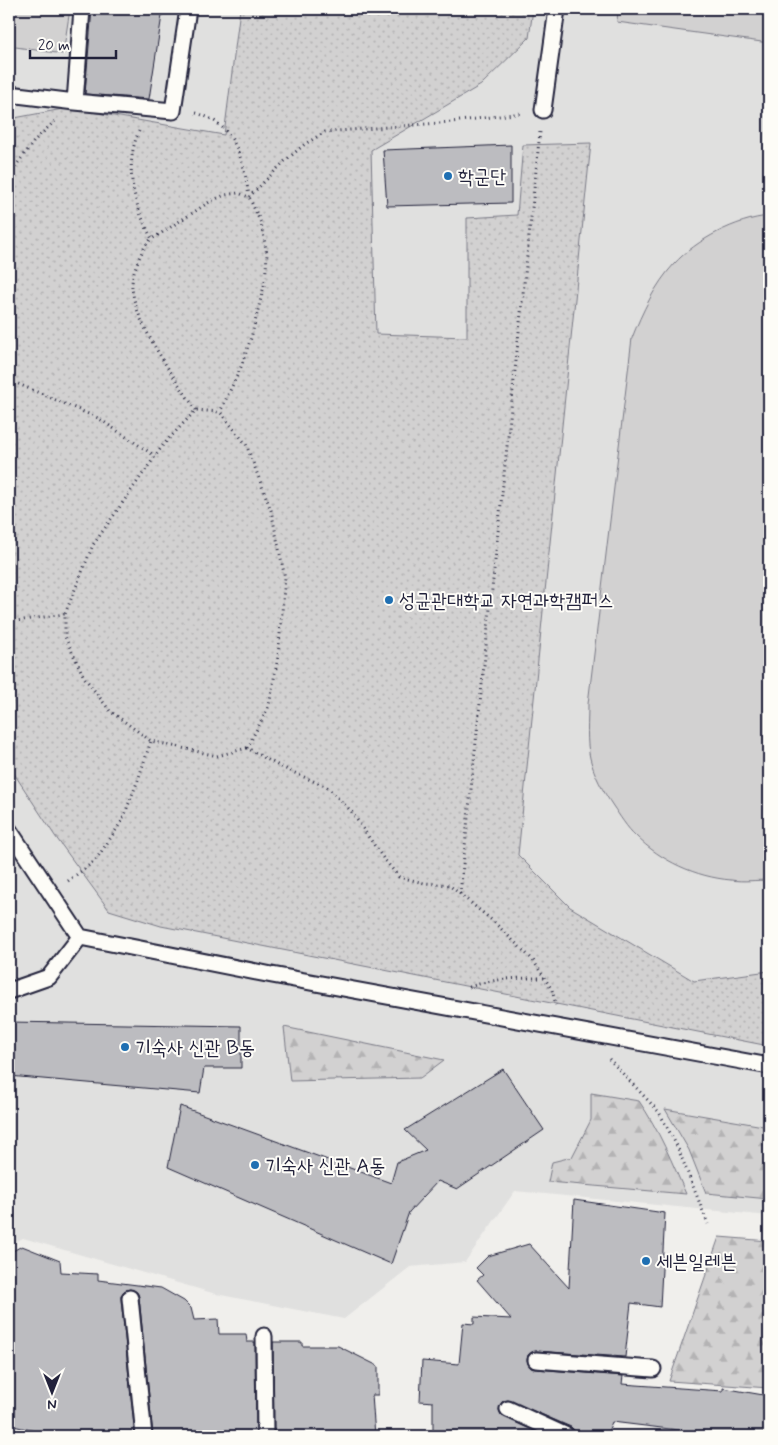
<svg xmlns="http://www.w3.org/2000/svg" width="778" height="1445" viewBox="0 0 778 1445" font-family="Mynerve,'Poor Story',sans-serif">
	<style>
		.built { fill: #e0e0df }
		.forest { fill: url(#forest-firs); stroke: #7a7a86 }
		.park { fill: url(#park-dots); stroke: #7a7a86 }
		.pitch { fill: #d2d1d1; stroke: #7a7a86 }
		.building { fill: #bcbcc0; stroke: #22223b }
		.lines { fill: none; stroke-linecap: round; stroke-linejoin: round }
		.service-casing { stroke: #22223b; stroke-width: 19 }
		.path { stroke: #22223b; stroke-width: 3; stroke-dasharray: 1 4; stroke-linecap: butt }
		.service { stroke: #fdfcf7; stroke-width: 15 }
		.poi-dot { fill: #1f6fb2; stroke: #fdfcf7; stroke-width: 2 }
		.labels { text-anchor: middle; stroke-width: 4; stroke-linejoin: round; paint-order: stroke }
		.poi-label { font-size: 20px; fill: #22223b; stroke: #fdfcf7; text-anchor: start }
	</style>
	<defs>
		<pattern id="forest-firs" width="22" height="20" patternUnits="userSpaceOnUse" patternTransform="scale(1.25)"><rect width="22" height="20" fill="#d2d1d1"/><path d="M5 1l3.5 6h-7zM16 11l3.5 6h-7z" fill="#b4b3b4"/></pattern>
		<pattern id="park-dots" width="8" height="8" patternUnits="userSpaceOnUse" patternTransform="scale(1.25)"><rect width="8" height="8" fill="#d2d1d1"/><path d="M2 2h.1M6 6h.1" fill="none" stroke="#b4b3b4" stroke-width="1.8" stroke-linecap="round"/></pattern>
	</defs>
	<rect width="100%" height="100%" fill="#f0efec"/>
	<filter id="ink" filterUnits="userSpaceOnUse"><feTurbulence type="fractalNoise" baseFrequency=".02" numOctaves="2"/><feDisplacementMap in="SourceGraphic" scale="10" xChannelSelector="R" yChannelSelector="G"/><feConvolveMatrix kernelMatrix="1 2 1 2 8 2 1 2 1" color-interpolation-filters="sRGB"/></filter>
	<g filter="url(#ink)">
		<path class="built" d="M 9,9 L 769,9 L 769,1216 L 515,1191 L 465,1262 L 410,1267 L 344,1319 L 216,1294 L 23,1238 L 9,1245 Z"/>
		<path class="forest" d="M 284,1027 L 444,1060 L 420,1078 L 290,1081 Z
			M 591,1093 L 639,1101 C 659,1130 672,1162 686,1194 L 548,1182 L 552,1162 L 572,1157 L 591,1120 Z
			M 665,1109 L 769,1127 L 769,1199 L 706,1193 L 689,1150 Z
			M 719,1237 L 769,1241 L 769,1388 L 669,1381 Z"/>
		<path class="park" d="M 240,9 L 533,9 L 529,38 L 481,85 L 371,150 L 376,334 L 467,337 L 467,218 L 517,215 L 523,145 L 591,143 L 518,855 L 570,907 L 694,981 L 769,971 L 769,1046 L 161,926 L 109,910 L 55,836 L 9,766 L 9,119 L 68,108 L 224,135 Z"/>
		<path class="pitch" d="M 9,9 L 70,9 L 63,54 L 9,46 Z
			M 618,9 L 769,9 L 769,43 L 617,22 Z
			M 769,216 L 769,880 C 757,880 743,882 731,880 C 696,877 661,861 636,836 C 627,828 620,816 613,806 C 603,791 594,775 590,758 C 586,741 588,722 588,704 L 632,338 C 642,312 655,285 674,264 C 696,240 736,219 769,216 Z"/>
		<path class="building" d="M 92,9 L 163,9 L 149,99 L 85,94 Z
			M 511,145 L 511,203 L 387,206 L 383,150 Z
			M 9,1022 L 241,1026 L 241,1068 L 204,1068 L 200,1093 L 9,1076 Z
			M 503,1069 L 544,1130 L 457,1189 L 438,1181 L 409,1212 L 391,1264 L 168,1167 L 180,1106 L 391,1183 L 397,1162 L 426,1150 L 405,1130 Z
			M 574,1200 L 665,1213 L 660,1307 L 631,1303 L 625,1357 L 536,1351 L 532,1352 L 528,1355 L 527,1360 L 528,1364 L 531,1368 L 535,1369 L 623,1376 L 622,1384 L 723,1391 L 723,1388 L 769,1396 L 769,1436 L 728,1436 L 612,1422 L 606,1436 L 576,1436 L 575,1431 L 571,1427 L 508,1400 L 503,1401 L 500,1405 L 499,1410 L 501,1415 L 545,1436 L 433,1436 L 433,1402 L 420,1401 L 422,1361 L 459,1364 L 463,1323 L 474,1324 L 474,1317 L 511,1319 L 477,1280 L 483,1275 L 476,1268 L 488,1256 L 529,1244 L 569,1288 Z
			M 22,1246 L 60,1261 L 61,1272 L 98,1274 L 98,1280 L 161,1288 L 184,1301 L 191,1308 L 194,1320 L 218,1319 L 219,1334 L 246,1334 L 247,1342 L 255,1342 L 256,1434 L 248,1434 L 248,1436 L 153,1436 L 139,1297 L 137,1292 L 130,1289 L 124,1291 L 121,1295 L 121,1299 L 135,1436 L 53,1435 L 9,1425 L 9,1318 L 13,1317 L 12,1291 L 9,1285 L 9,1253 Z
			M 273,1342 L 302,1342 L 302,1346 L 338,1346 L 378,1366 L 378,1395 L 372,1395 L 375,1436 L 274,1435 Z"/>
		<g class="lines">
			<g class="service-casing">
				<path id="service" d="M 9,94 L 75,102 L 173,111 L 188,9
					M 75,102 L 82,9
					M 543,110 L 557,9
					M 9,830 L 80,937 L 272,975 L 769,1066
					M 9,991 L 49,977 L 80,937
					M 130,1298 L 144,1436
					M 264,1336 L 265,1436
					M 536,1360 L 653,1369
					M 508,1409 L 567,1436"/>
			</g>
			<path class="path" d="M 196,113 C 236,124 243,160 249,196
				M 139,131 C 123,167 134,205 152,239
				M 9,175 L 35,140 L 55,121
				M 249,197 L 285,161 L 305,144 L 325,132 L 452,122 L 522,113
				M 9,380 L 98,418 L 155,456
				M 196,410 C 175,378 135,325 132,287 C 131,274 141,251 149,241 L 211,201 L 225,195 L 238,193 L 249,197 L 261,223 L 264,238 L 267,255 L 265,282 L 251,338 L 241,367 L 220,412
				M 9,622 L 65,614
				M 247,748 L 217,756 L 151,741 L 110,711 L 84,677 L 65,637 L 65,614 L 93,545 L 163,445 L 196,410 L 220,412 L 246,444 L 271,510 L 285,578 L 278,657 L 269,706 L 247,748 L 279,766 L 327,787 L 351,811 L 383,858 L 399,877 L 424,883 L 449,885 L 494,922 L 533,960 L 552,990 L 556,1005
				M 68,881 L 95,861 L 122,821 L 138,780 L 151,741
				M 460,894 L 540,132
				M 469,987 C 496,978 515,978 544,978
				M 609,1059 L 659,1112 L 677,1146 L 708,1224"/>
			<use href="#service" class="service"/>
		</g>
	</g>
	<g class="poi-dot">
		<circle cx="448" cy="176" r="5"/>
		<circle cx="389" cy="600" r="5"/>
		<circle cx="125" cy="1047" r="5"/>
		<circle cx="255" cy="1165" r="5"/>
		<circle cx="646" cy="1261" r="5"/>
	</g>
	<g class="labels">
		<g class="poi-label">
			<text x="458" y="183">학군단</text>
			<text x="399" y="607">성균관대학교 자연과학캠퍼스</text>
			<text x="135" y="1054">기숙사 신관 B동</text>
			<text x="265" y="1172">기숙사 신관 A동</text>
			<text x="656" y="1268">세븐일레븐</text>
		</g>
	</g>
	<rect width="778" height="1445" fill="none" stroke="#fdfcf7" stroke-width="30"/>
	<rect x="15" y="15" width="748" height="1415" fill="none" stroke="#22223b" stroke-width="2" filter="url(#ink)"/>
	<g transform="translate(52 1392) rotate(180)" stroke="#fdfcf7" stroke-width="4" paint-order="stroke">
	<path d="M0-4L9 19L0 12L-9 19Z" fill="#22223b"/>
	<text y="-8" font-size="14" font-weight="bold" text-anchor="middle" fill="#22223b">N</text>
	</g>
	<path d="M30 50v8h86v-8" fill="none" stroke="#22223b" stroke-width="2.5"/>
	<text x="38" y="50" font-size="15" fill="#22223b" stroke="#fdfcf7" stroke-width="4" paint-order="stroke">20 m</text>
</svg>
